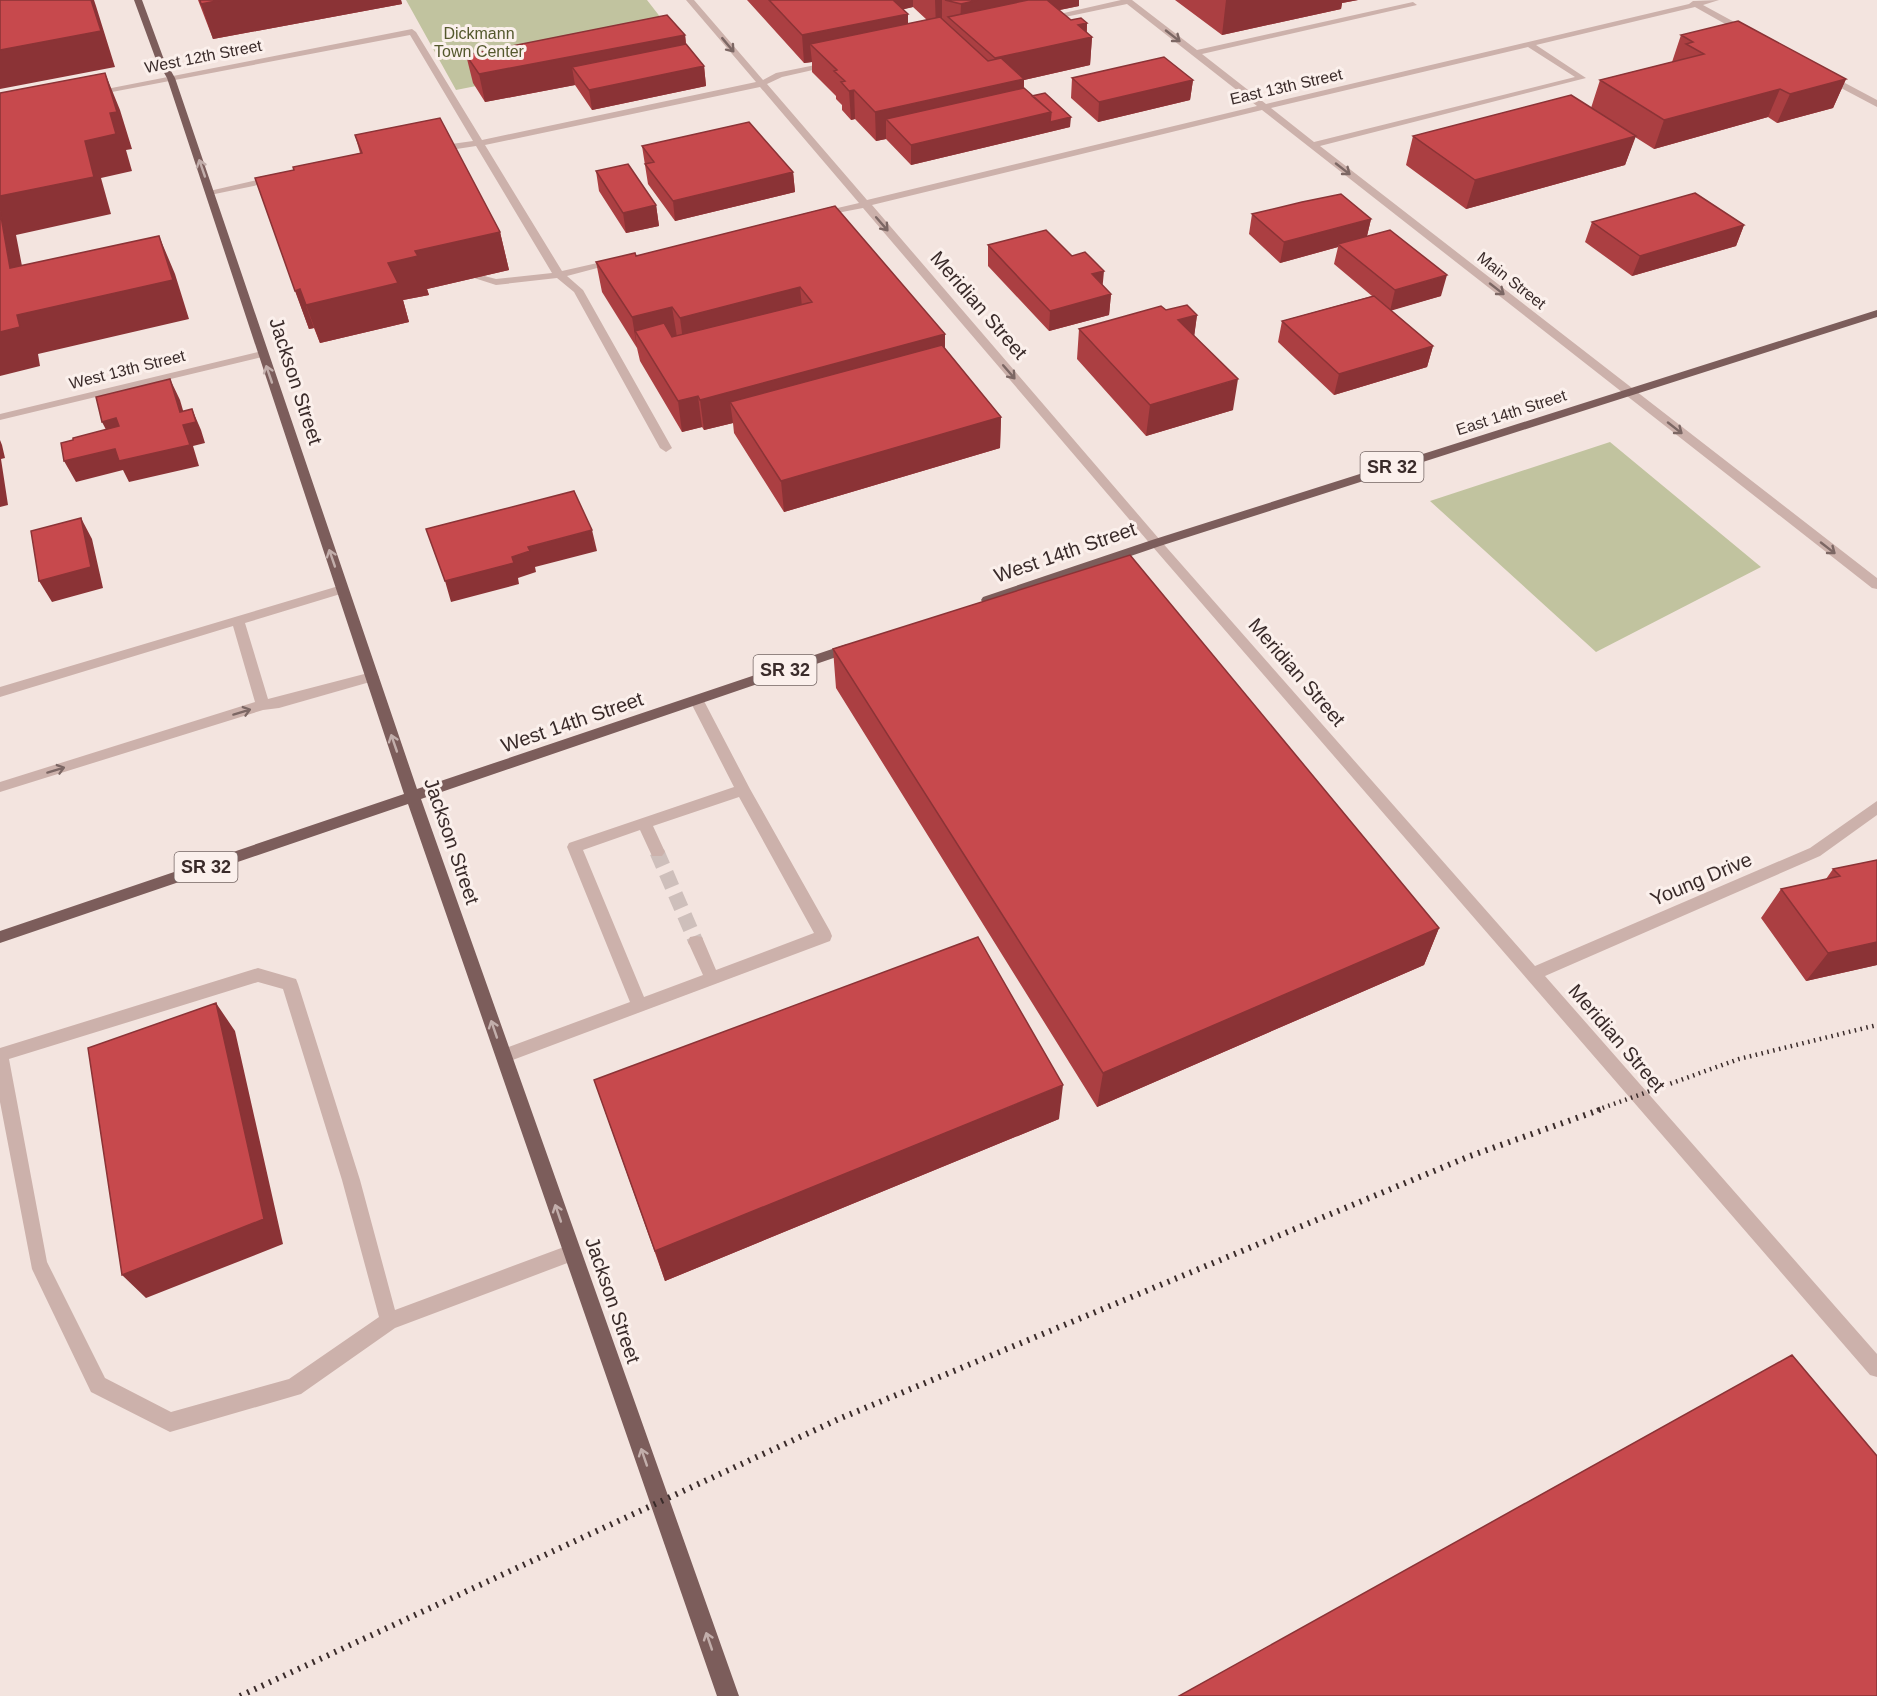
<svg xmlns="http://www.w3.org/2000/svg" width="1877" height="1696" viewBox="0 0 1877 1696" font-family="Helvetica,sans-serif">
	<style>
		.green { fill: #c1c39f }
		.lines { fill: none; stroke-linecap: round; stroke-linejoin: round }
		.minor-tunnel { stroke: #cebfbb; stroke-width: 15; stroke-dasharray: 15 8; stroke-linecap: butt }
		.minor { fill: #ccb1ab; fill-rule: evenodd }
		.major { fill: #7c5d5b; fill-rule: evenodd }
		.rail-far1 { stroke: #3a2b2a; stroke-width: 4.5; stroke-dasharray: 1.5 4.5; stroke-linecap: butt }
		.rail { stroke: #3a2b2a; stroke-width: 6; stroke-dasharray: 2 6; stroke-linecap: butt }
		.wall { fill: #ab3f42; fill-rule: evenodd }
		.shaded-wall { fill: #8b3336 }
		.building { fill: #c7494d; stroke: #8b3336; stroke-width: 1.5 }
		.oneway { stroke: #7c6764 }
		.oneway2 { stroke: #c2aeab }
		.labels { text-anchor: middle; stroke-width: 6; stroke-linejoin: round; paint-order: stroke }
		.far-park-label { font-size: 16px; fill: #54582d; stroke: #fbf0ec }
		.far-street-label { font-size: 16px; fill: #3a2b2a; stroke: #fbf0ec }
		.shield { fill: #fbf0ec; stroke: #746664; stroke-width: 1.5 }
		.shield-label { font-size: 18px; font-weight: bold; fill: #3a2b2a }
		.street-label { font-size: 20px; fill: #3a2b2a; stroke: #fbf0ec }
	</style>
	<rect width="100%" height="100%" fill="#f3e4df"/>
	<path class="green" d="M 406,0 L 647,0 L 682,45 L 456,90 Z
		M 1610,442 L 1761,567 L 1596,652 L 1430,501 Z"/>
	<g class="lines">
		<path class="minor-tunnel" d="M 657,852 L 696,942"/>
		<path class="minor" d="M 686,0 L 694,0 L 763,80 L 776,73 L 835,61 L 835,65 L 782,77 L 767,84 L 867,200 L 1257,106 L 1127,4 L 1046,21 L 1042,18 L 1121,0 L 1132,0 L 1197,50 L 1413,2 L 1417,5 L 1202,54 L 1266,104 L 1689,4 L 1693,1 L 1719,0 L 1703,5 L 1749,30 L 1749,34 L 1743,34 L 1695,7 L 1536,45 L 1586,78 L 1320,146 L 1877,578 L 1877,589 L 1872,588 L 1262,110 L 872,205 L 1160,540 L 1535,966 L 1810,848 L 1877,801 L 1877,815 L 1820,856 L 1545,976 L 1877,1354 L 1877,1377 L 1870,1375 L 1152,546 L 863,208 L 816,217 L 816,213 L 859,203 L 760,87 L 485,145 L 562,271 L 615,259 L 620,262 L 567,276 L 583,290 L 672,448 L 666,452 L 660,448 L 574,292 L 557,278 L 496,285 L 468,276 L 473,273 L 496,279 L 552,273 L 476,146 L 437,152 L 432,149 L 437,146 L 473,141 L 410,35 L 91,96 L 86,93 L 412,29 L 416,32 L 482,140 L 756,82 ZM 1528,47 L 1575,77 L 1314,142 L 1271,108 Z
			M 1824,75 L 1830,75 L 1877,100 L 1877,107 L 1824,79 Z
			M 274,176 L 277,177 L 277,181 L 210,195 L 205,192 Z
			M 262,351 L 268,354 L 266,356 L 0,420 L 0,414 Z
			M 342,585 L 347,586 L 348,589 L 347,592 L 245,623 L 268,699 L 372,672 L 377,674 L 379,677 L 377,680 L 279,708 L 263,710 L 0,792 L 0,782 L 255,702 L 233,626 L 0,697 L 0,687 Z
			M 697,696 L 704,701 L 750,789 L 830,931 L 832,936 L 830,941 L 510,1061 L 504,1063 L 498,1061 L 496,1056 L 498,1051 L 630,1002 L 567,847 L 569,843 L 734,787 L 690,701 ZM 739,797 L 814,933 L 716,970 L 702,937 L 696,936 L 690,937 L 688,942 L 703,975 L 644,997 L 583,850 L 640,830 L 652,856 L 662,856 L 665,852 L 653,826 Z
			M 258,968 L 296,979 L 298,984 L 360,1180 L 395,1310 L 572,1244 L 578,1247 L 581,1253 L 578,1259 L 395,1328 L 301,1394 L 170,1432 L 91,1392 L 32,1269 L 0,1102 L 0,1048 ZM 258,982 L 283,989 L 342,1180 L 379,1317 L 289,1379 L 171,1412 L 105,1378 L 47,1262 L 9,1059 Z"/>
		<path class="major" d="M 134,0 L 142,0 L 163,57 L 175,78 L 417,789 L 847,644 L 857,644 L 859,647 L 857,650 L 421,799 L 739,1696 L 717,1696 L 408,804 L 0,943 L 0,931 L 404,794 L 167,78 L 155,57 Z
			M 1877,310 L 1877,317 L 1160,546 L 993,603 L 983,603 L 981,600 L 983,597 L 1152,540 Z"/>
		<path class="rail-far1" d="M 1597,1110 L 1739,1059 L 1877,1025"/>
		<path class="rail" d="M 240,1696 L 841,1418 L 1470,1156 L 1602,1109"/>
	</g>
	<path class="wall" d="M 198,0 L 401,0 L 402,4 L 213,39 Z
		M 747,0 L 1079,0 L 1079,6 L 1059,10 L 1071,20 L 1087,23 L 1087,33 L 1092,37 L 1090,65 L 1024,80 L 1024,88 L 1070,127 L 911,165 L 886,139 L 876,141 L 855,119 L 851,120 L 842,110 L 842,105 L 836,99 L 836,96 L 812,72 L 812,62 L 804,63 ZM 913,7 L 927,20 L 908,24 L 903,9 Z
		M 1175,0 L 1358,0 L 1342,3 L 1341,9 L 1222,35 Z
		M 685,35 L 686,44 L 704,66 L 706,86 L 592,110 L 575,85 L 485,102 L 473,83 L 466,55 Z
		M 1681,35 L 1846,79 L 1833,108 L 1777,123 L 1768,117 L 1654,149 L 1635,137 L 1625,165 L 1466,209 L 1406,165 L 1413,136 L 1591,108 L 1600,80 L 1672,62 Z
		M 1072,78 L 1193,80 L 1190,100 L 1098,122 L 1071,98 Z
		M 355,135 L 500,232 L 509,270 L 427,289 L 429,295 L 403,300 L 409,322 L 320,343 L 314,328 L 309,329 L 255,178 L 294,170 L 360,153 Z
		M 642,146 L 793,172 L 795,192 L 675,221 L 648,184 Z
		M 596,171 L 656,205 L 659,226 L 626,233 L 599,191 Z
		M 835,206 L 945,349 L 1001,417 L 1000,448 L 784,512 L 734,433 L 733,423 L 704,430 L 702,427 L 682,432 L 640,361 L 637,348 L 602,292 L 596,262 L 636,256 Z
		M 1252,214 L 1371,219 L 1367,236 L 1441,296 L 1391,310 L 1433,346 L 1427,367 L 1334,395 L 1278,342 L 1282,321 L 1372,296 L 1334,264 L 1338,247 L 1280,263 L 1249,234 Z
		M 1592,222 L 1744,225 L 1736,246 L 1632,276 L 1585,242 Z
		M 988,245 L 1103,286 L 1111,294 L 1109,315 L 1049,331 L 988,266 Z
		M 1166,310 L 1197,315 L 1194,336 L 1233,410 L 1146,436 L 1077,359 L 1079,329 Z
		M 833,649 L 1439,928 L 1424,965 L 1097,1107 L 836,688 Z
		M 1877,860 L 1877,965 L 1806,981 L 1761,918 L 1781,889 L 1826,879 L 1833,869 Z
		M 594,1080 L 1059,1119 L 665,1281 Z"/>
	<path class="shaded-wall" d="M 91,0 L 94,0 L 96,6 L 115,67 L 0,89 L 0,50 Z
		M 221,0 L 401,0 L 402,4 L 213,39 L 201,4 Z
		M 882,0 L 913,0 L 913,7 L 901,10 Z
		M 935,0 L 942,0 L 942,27 L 936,28 Z
		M 978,0 L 1079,0 L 1079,6 L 964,30 L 960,27 L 961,4 Z
		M 1226,0 L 1358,0 L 1342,3 L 1341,9 L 1222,35 Z
		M 908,14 L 908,42 L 810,44 L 812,62 L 804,63 L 802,35 Z
		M 1087,23 L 1086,38 L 1092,37 L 1090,65 L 1024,80 L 1023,107 L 886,119 L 886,139 L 876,141 L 875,112 L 994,86 L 995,58 L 1078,25 Z
		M 685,35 L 688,63 L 572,67 L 575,85 L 485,102 L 479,74 Z
		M 704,66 L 706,86 L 592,110 L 589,90 Z
		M 105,73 L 120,110 L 132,149 L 126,150 L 132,171 L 101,178 L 111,214 L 16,235 L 30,307 L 10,268 L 0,211 L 0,196 L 85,141 L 110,113 Z
		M 1846,79 L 1833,108 L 1777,123 L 1790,94 Z
		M 1193,80 L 1190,100 L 1098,122 L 1099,102 Z
		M 1780,89 L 1768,117 L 1654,149 L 1664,120 Z
		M 854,90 L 855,119 L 851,120 L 849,91 Z
		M 1051,112 L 1071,117 L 1070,127 L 911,165 L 911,145 Z
		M 1636,136 L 1625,165 L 1466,209 L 1475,180 Z
		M 793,172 L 795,192 L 675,221 L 673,201 Z
		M 656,205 L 659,226 L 626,233 L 623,213 Z
		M 1371,219 L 1366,240 L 1338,244 L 1338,247 L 1280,263 L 1284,242 Z
		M 1744,225 L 1736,246 L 1632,276 L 1640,256 Z
		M 500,232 L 509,270 L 427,289 L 429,295 L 403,300 L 409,322 L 320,343 L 306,305 L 388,263 L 415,251 Z
		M 159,236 L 175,274 L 189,319 L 38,354 L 40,366 L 0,376 L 0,332 L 17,315 Z
		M 1104,271 L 1102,292 L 1092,274 Z
		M 1447,275 L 1441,296 L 1390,311 L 1395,290 Z
		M 800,287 L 803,317 L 684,348 L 680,318 Z
		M 300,289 L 314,328 L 309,329 L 295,291 Z
		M 1111,294 L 1109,315 L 1049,331 L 1050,311 Z
		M 672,307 L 677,337 L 635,331 L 637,348 L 632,317 Z
		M 1197,315 L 1193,345 L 1178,320 Z
		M 945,334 L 945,365 L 730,402 L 733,423 L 704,430 L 700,400 Z
		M 1433,346 L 1427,367 L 1334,395 L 1339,374 Z
		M 170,379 L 180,400 L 187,424 L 192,409 L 201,430 L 205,443 L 193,446 L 199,466 L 129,482 L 123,470 L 76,482 L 64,461 L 180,412 Z
		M 1238,379 L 1233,410 L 1146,436 L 1150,405 Z
		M 698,396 L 702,427 L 682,432 L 678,401 Z
		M 1001,417 L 1000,448 L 784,512 L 781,481 Z
		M 116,418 L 127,439 L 113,443 L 102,422 Z
		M 0,440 L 2,445 L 5,458 L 1,459 L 8,505 L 0,507 Z
		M 81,518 L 92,539 L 103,588 L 52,602 L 39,581 Z
		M 592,530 L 597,551 L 535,567 L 536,572 L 518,578 L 519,584 L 451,602 L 445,581 L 512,557 L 528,547 Z
		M 1439,928 L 1424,965 L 1097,1107 L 1103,1073 Z
		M 1877,942 L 1877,965 L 1806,981 L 1828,953 Z
		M 216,1003 L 235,1031 L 283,1244 L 146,1298 L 122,1275 Z
		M 1063,1085 L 1059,1119 L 665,1281 L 655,1251 Z"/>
	<path class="building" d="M 0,0 L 91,0 L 101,31 L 0,50 Z
		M 200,0 L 221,0 L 201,4 Z
		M 769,0 L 893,0 L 908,14 L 802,35 Z
		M 945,0 L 978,0 L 961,4 Z
		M 1028,0 L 1047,0 L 1071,20 L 1081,18 L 1087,23 L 1078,25 L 1092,37 L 995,58 L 948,17 Z
		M 667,15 L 685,35 L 479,74 L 466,55 Z
		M 940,17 L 988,61 L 1001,58 L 1024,79 L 875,112 L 854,90 L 849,91 L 841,82 L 845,81 L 834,71 L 837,70 L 810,44 Z
		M 1738,21 L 1846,79 L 1790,94 L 1780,89 L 1664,120 L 1600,80 L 1704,54 L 1686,44 L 1693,42 L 1681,35 Z
		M 686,44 L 704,66 L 589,90 L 572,67 Z
		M 1164,57 L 1193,80 L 1099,102 L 1072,78 Z
		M 105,73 L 117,112 L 110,113 L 116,134 L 85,141 L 94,177 L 0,196 L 0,93 Z
		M 1024,88 L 1051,112 L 911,145 L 886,119 Z
		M 1045,93 L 1071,117 L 1050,122 L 1051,112 L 1032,96 Z
		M 1571,95 L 1636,136 L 1475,180 L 1413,136 Z
		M 440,118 L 500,232 L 415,251 L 418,256 L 388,263 L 398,283 L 306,305 L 300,289 L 295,291 L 255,178 L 294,170 L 293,167 L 362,153 L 355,135 Z
		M 749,122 L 793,172 L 673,201 L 645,164 L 654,162 L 642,146 Z
		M 628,164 L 656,205 L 623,213 L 596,171 Z
		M 1695,193 L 1744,225 L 1640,256 L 1592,222 Z
		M 1341,194 L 1371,219 L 1284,242 L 1252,214 L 1302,202 Z
		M 835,206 L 945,334 L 700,400 L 698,396 L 678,401 L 635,331 L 664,323 L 672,337 L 812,302 L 800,287 L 680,318 L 672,307 L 632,317 L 596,262 L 635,253 L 636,256 Z
		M 0,211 L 10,268 L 159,236 L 173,280 L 17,315 L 20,327 L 0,332 Z
		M 1046,230 L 1072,256 L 1085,252 L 1104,271 L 1092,274 L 1111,294 L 1050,311 L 988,245 Z
		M 1390,230 L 1447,275 L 1395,290 L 1338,244 Z
		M 1374,296 L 1433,346 L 1339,374 L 1282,321 Z
		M 1187,305 L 1197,315 L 1178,320 L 1238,379 L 1150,405 L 1079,329 L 1161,306 L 1166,310 Z
		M 942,345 L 1001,417 L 781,481 L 730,402 Z
		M 170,379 L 180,412 L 192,409 L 196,422 L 183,425 L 190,445 L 119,461 L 115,449 L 64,461 L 61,443 L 73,440 L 73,438 L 119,426 L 116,418 L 102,422 L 96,397 Z
		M 574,491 L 592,530 L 528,547 L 530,551 L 512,557 L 514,563 L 445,581 L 426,529 Z
		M 81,518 L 91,567 L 39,581 L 31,531 Z
		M 1130,555 L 1439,928 L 1103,1073 L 833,649 Z
		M 1877,860 L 1877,942 L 1828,953 L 1781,889 L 1840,876 L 1833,869 Z
		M 978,937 L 1063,1085 L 655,1251 L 594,1080 Z
		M 216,1003 L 264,1219 L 122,1275 L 88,1048 Z
		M 1792,1355 L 1877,1456 L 1877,1696 L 1179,1696 Z"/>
	<defs><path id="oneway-shaft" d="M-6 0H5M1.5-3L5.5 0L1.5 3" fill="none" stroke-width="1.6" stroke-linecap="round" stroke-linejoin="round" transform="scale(1.5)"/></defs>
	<g class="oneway">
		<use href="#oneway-shaft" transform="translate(1173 36) rotate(38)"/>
		<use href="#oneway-shaft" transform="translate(728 45) rotate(50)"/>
		<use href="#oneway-shaft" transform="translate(1343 169) rotate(38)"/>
		<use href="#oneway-shaft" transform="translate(882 224) rotate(49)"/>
		<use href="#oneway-shaft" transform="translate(1497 289) rotate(38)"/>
		<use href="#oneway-shaft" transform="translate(1009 372) rotate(49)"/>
		<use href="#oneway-shaft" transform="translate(1675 428) rotate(38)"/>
		<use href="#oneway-shaft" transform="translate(1828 548) rotate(38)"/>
		<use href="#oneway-shaft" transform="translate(242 712) rotate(-17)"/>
		<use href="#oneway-shaft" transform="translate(56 770) rotate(-17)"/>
	</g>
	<g class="oneway2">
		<use href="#oneway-shaft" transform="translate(202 168) rotate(-109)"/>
		<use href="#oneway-shaft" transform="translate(269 374) rotate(-109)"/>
		<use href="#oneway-shaft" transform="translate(332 558) rotate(-109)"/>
		<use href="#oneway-shaft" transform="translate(394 743) rotate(-109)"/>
		<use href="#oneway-shaft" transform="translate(494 1029) rotate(-109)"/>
		<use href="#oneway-shaft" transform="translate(558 1213) rotate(-109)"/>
		<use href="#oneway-shaft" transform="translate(644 1457) rotate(-109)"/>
		<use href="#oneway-shaft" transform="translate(709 1641) rotate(-109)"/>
	</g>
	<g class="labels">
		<g class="far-park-label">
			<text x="479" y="39">Dickmann<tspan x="479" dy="18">Town Center</tspan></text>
		</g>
		<g class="far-street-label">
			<text transform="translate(203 56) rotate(-11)" y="6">West 12th Street</text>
			<text transform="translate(1286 86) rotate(-13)" y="6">East 13th Street</text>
			<text transform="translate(1512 280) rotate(38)" y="6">Main Street</text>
			<text transform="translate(127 369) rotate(-14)" y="6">West 13th Street</text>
			<text transform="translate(1511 412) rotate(-18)" y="6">East 14th Street</text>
		</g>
		<g class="shield">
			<rect x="1360.5" y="452" width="63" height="30" rx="4.5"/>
			<rect x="753.5" y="655" width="63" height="30" rx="4.5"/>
			<rect x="174.5" y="852" width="63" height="30" rx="4.5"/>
		</g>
		<g class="shield-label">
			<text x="1392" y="473">SR 32</text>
			<text x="785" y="676">SR 32</text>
			<text x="206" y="873">SR 32</text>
		</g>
		<g class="street-label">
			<text transform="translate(979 305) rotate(49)" y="7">Meridian Street</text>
			<text transform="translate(296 381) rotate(72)" y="7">Jackson Street</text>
			<text transform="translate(1065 552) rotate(-19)" y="7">West 14th Street</text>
			<text transform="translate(1297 672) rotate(49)" y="7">Meridian Street</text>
			<text transform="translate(572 722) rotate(-19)" y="7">West 14th Street</text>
			<text transform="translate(452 841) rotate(71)" y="7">Jackson Street</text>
			<text transform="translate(1701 879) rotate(-23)" y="7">Young Drive</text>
			<text transform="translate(1617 1038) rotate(49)" y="7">Meridian Street</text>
			<text transform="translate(613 1300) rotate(71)" y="7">Jackson Street</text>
		</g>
	</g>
</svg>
